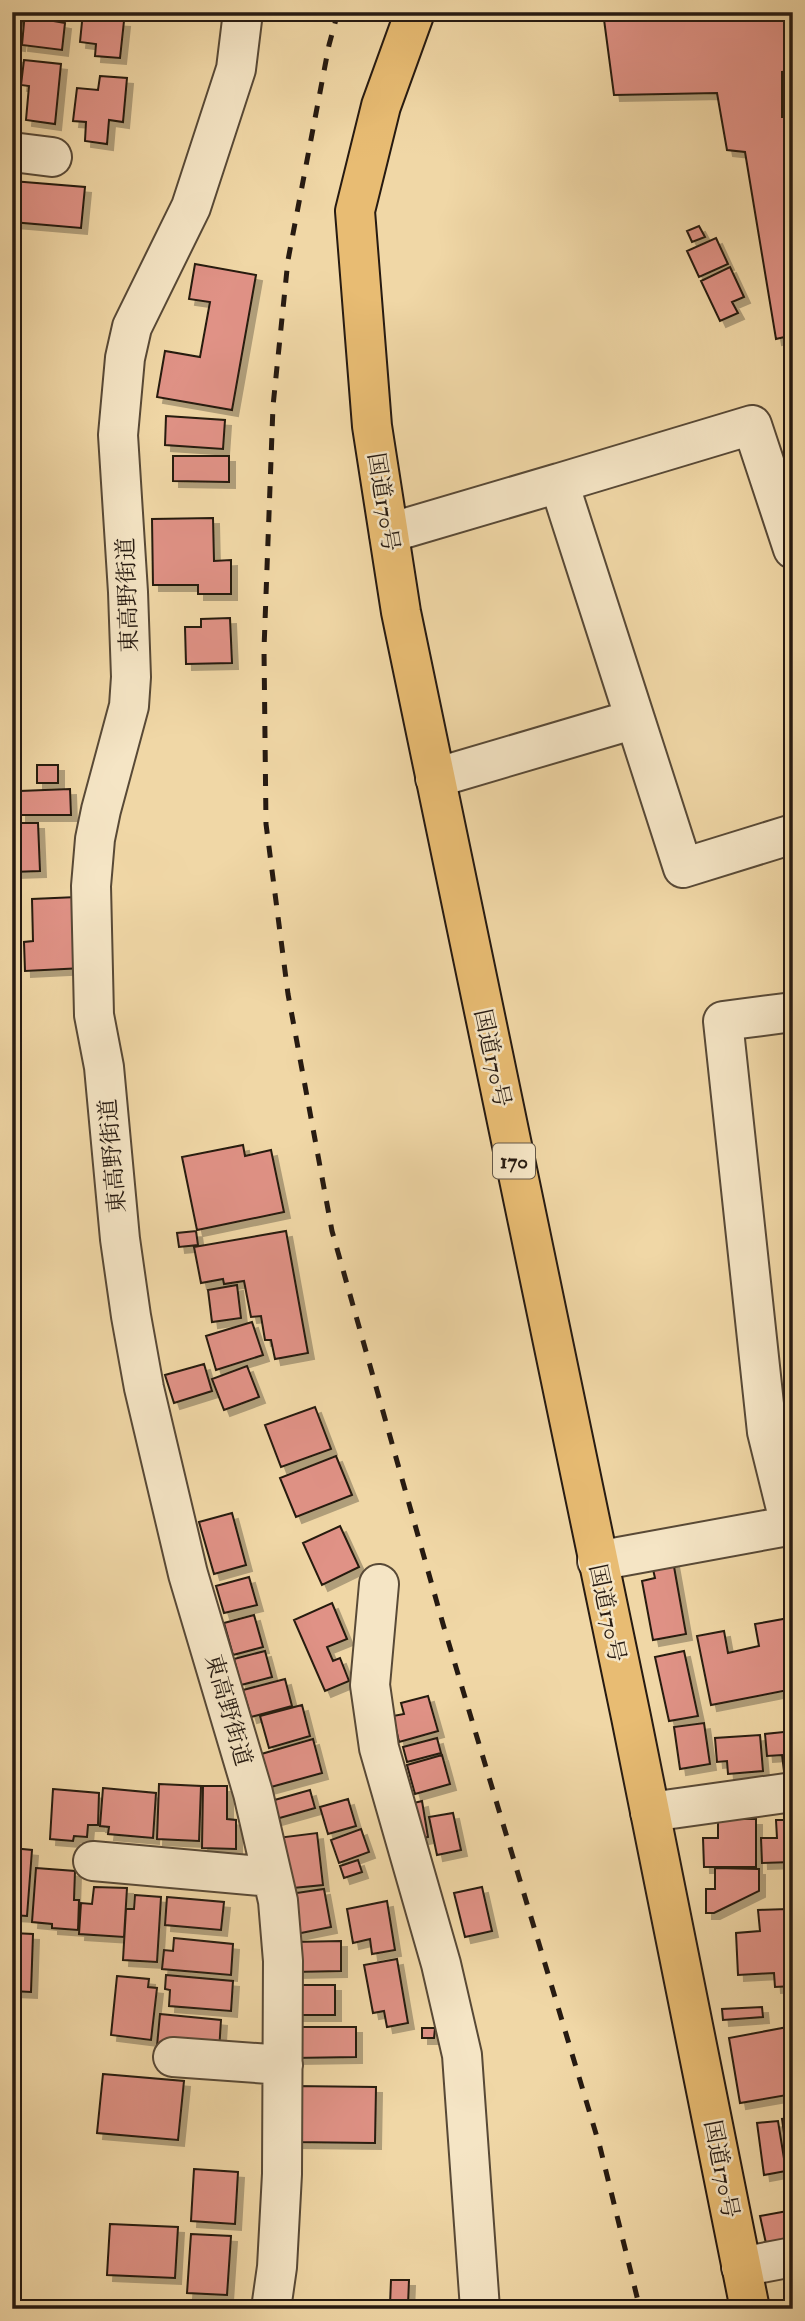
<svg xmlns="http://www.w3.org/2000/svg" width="805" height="2321" viewBox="0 0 805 2321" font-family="'IM FELL Double Pica','Noto Serif JP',serif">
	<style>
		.building { fill: #e09286; stroke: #261a11; stroke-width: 2; filter: url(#shadow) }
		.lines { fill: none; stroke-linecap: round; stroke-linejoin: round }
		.street-casing { stroke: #584936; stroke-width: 42 }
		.highway-casing { stroke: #261a11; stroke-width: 42 }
		.street { stroke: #f5e5c5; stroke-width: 38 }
		.highway { stroke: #e8bc73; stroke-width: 38 }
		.rail { stroke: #261a11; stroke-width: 5; stroke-dasharray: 12 12; stroke-linecap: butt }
		.labels { text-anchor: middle; stroke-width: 5; stroke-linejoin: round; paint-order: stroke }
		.shield { fill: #f5e5c5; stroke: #645747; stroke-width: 2 }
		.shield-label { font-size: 21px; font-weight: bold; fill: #261a11 }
		.street-label { font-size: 23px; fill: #261a11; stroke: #f5e5c5 }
	</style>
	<defs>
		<filter id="shadow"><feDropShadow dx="6" dy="6" stdDeviation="0" flood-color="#0004"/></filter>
	</defs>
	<rect width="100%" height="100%" fill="#f0d7a6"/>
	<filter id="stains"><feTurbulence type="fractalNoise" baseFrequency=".00286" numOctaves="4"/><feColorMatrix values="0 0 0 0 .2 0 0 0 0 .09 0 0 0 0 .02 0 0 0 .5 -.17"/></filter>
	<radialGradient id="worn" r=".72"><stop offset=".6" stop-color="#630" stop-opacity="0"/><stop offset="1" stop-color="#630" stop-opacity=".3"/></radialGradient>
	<path class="building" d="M 12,12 L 23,12 L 19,45 L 12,44 Z
		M 25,12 L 54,12 L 53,21 L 65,23 L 62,50 L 22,45 Z
		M 83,12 L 109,12 L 108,20 L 124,21 L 120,58 L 95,56 L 96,44 L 80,42 Z
		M 603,12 L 793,12 L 793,71 L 782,72 L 782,117 L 793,117 L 793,335 L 776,339 L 745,152 L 727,150 L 717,93 L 614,95 Z
		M 12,57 L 16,57 L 12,94 Z
		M 24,60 L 61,64 L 55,124 L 26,120 L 29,86 L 21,85 Z
		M 100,76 L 127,78 L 123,122 L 109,120 L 107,144 L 85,141 L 86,122 L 73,121 L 77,88 L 98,90 Z
		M 12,181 L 85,187 L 81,228 L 12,222 Z
		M 699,226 L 705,237 L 692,242 L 687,231 Z
		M 716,238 L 728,264 L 699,277 L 687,251 Z
		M 195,264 L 256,275 L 232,410 L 157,397 L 165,351 L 200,357 L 210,302 L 189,299 Z
		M 730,267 L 744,297 L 732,302 L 738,313 L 720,321 L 701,281 Z
		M 166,416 L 225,420 L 223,449 L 165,445 Z
		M 173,456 L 229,456 L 229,482 L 173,481 Z
		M 213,518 L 214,561 L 231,560 L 231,594 L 198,594 L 198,585 L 153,585 L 152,519 Z
		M 230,618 L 232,663 L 186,664 L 185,627 L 201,627 L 201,619 Z
		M 37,765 L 58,765 L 58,783 L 37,783 Z
		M 70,789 L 71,815 L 20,815 L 20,791 Z
		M 12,823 L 38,823 L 40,871 L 12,872 Z
		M 77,897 L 83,968 L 25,971 L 24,942 L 33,941 L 32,899 Z
		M 243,1145 L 245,1156 L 271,1150 L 284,1212 L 197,1230 L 182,1157 Z
		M 196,1231 L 198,1245 L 179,1247 L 177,1233 Z
		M 286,1231 L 308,1353 L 275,1359 L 271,1340 L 265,1340 L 261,1316 L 251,1317 L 244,1281 L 224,1284 L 223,1279 L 201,1283 L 194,1247 Z
		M 237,1285 L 241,1318 L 212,1322 L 208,1290 Z
		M 252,1322 L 263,1355 L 216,1370 L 206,1336 Z
		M 204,1364 L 212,1391 L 174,1403 L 165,1375 Z
		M 247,1366 L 259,1397 L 224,1410 L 212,1379 Z
		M 315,1407 L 331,1449 L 281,1467 L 265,1425 Z
		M 336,1456 L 352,1495 L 296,1517 L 280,1478 Z
		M 232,1513 L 246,1565 L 214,1574 L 199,1522 Z
		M 340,1526 L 359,1567 L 322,1585 L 303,1543 Z
		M 673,1561 L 686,1634 L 653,1640 L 642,1581 L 655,1578 L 652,1565 Z
		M 249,1577 L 257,1605 L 224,1613 L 216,1586 Z
		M 332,1603 L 347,1639 L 327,1647 L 333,1661 L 340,1658 L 349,1681 L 325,1691 L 294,1620 Z
		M 254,1615 L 263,1647 L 233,1655 L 224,1623 Z
		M 789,1618 L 793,1637 L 793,1689 L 711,1705 L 697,1636 L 724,1631 L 728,1653 L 759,1646 L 755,1624 Z
		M 265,1651 L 272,1677 L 241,1685 L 234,1659 Z
		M 684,1651 L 698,1716 L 669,1721 L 655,1657 Z
		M 285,1679 L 292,1706 L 251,1717 L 243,1690 Z
		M 428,1696 L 438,1731 L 399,1742 L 393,1716 L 404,1714 L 401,1703 Z
		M 302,1705 L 310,1736 L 269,1748 L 260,1716 Z
		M 704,1723 L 710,1764 L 680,1769 L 674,1727 Z
		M 793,1731 L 793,1770 L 784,1771 L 782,1755 L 767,1756 L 765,1734 Z
		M 760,1735 L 763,1771 L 728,1774 L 727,1761 L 717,1762 L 715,1738 Z
		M 437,1738 L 441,1753 L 407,1762 L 403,1747 Z
		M 313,1739 L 322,1773 L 260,1790 L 251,1757 Z
		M 442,1755 L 450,1784 L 415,1794 L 407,1765 Z
		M 159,1784 L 201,1786 L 199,1841 L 157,1839 Z
		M 203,1786 L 227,1786 L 227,1819 L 236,1820 L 236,1849 L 202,1848 Z
		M 103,1788 L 156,1793 L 153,1838 L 108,1834 L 109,1827 L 100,1826 Z
		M 53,1789 L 99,1793 L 98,1825 L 88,1825 L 87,1837 L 74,1836 L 73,1841 L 50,1839 Z
		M 310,1790 L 315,1808 L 276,1819 L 271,1801 Z
		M 348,1799 L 356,1826 L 328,1834 L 320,1807 Z
		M 422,1801 L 428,1837 L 413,1840 L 406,1805 Z
		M 453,1813 L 461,1850 L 437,1855 L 429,1817 Z
		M 718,1819 L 756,1819 L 756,1867 L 704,1867 L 703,1838 L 718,1838 Z
		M 776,1820 L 793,1820 L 793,1862 L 762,1863 L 761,1838 L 777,1838 Z
		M 361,1829 L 369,1852 L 339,1863 L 331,1840 Z
		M 317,1833 L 323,1885 L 283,1889 L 277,1838 Z
		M 12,1848 L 32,1850 L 27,1916 L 12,1915 Z
		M 358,1860 L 362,1872 L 344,1878 L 340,1866 Z
		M 36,1868 L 75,1871 L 74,1900 L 79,1900 L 78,1930 L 52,1928 L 52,1924 L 32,1922 Z
		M 715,1868 L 759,1869 L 759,1891 L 714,1913 L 706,1913 L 706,1889 L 715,1889 Z
		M 94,1887 L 127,1888 L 124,1937 L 79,1934 L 81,1903 L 92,1904 Z
		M 482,1887 L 492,1931 L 465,1937 L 454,1893 Z
		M 324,1889 L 331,1927 L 291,1935 L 283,1895 Z
		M 135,1895 L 161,1897 L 157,1962 L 123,1960 L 126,1909 L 134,1909 Z
		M 167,1897 L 224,1902 L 221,1930 L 165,1925 Z
		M 387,1901 L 395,1950 L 372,1954 L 370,1939 L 353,1943 L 347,1909 Z
		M 788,1909 L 788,1918 L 793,1918 L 793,1986 L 775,1987 L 774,1973 L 738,1975 L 736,1933 L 760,1931 L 758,1910 Z
		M 12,1933 L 33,1934 L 31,1992 L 12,1991 Z
		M 174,1938 L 233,1944 L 231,1975 L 162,1969 L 164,1950 L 173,1951 Z
		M 341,1941 L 341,1971 L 293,1972 L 293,1942 Z
		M 397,1959 L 408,2023 L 387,2027 L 384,2011 L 373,2013 L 364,1965 Z
		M 166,1975 L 233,1981 L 231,2011 L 169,2006 L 170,1990 L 165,1989 Z
		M 117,1976 L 149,1979 L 148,1987 L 157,1988 L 151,2040 L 111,2035 Z
		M 296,1985 L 335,1985 L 335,2015 L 296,2015 Z
		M 762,2007 L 763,2017 L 723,2020 L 722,2009 Z
		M 160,2014 L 221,2020 L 219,2051 L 157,2046 Z
		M 793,2026 L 793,2094 L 740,2103 L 729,2038 Z
		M 293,2027 L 356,2027 L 356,2057 L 293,2058 Z
		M 422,2028 L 435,2028 L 434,2038 L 422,2038 Z
		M 103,2074 L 184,2081 L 178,2140 L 97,2133 Z
		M 294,2086 L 376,2087 L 375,2143 L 293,2142 Z
		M 793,2118 L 793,2169 L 789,2169 L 782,2119 Z
		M 778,2121 L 786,2171 L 764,2175 L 757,2123 Z
		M 194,2169 L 238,2172 L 235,2224 L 191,2221 Z
		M 793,2210 L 793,2243 L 767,2248 L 760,2216 Z
		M 110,2224 L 178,2227 L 175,2278 L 107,2275 Z
		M 191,2234 L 231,2236 L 227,2295 L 187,2293 Z
		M 391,2280 L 409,2280 L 408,2305 L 390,2305 Z"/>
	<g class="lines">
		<g class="street-casing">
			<path id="street" d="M 243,12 L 236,69 L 191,207 L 132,327 L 125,358 L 118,435 L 128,592 L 131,677 L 129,706 L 101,810 L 95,839 L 91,886 L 94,1015 L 104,1067 L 120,1239 L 131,1316 L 144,1388 L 188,1574 L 253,1793 L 278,1901 L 283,1961 L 282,2174 L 277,2267 L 271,2309
				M 12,152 L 52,157
				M 389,533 L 559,483
				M 635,719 L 559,483 L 752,425 L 793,549
				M 435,778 L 635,719 L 683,868 L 793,834
				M 790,1525 L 767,1432 L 723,1021 L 793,1012
				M 597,1561 L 793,1525
				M 379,1584 L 370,1685 L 379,1748 L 441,1964 L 462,2055 L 480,2309
				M 650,1812 L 793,1792
				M 93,1861 L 271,1877
				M 173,2057 L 283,2065
				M 741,2267 L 793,2257"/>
		</g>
		<g class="highway-casing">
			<path id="highway" d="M 415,12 L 381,106 L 355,211 L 372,426 L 401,612 L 631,1717 L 750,2309"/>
		</g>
		<use href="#street" class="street"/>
		<use href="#highway" class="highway"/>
		<path class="rail" d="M 338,12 L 329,45 L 288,260 L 273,406 L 264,649 L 266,824 L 288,994 L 332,1231 L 443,1624 L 600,2147 L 640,2309"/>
	</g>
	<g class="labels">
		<rect class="shield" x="493" y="1143.5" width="42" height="35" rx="5"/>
		<g class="shield-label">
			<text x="514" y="1168">170</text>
		</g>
		<g class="street-label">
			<text transform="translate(384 502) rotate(81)" y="8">国道170号</text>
			<text transform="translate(127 595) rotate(-92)" y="8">東高野街道</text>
			<text transform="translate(493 1058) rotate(78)" y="8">国道170号</text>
			<text transform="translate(112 1156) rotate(-95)" y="8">東高野街道</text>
			<text transform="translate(608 1613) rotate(78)" y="8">国道170号</text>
			<text transform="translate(229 1710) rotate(74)" y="8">東高野街道</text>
			<text transform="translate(722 2169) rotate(79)" y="8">国道170号</text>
		</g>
	</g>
	<rect width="805" height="2321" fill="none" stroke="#f0d7a6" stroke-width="42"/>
	<rect x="14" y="14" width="777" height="2293" fill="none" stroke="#261a11" stroke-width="3.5"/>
	<rect x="21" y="21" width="763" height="2279" fill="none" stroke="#261a11" stroke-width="2"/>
	<rect width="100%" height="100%" filter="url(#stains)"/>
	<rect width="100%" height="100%" fill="url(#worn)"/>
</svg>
